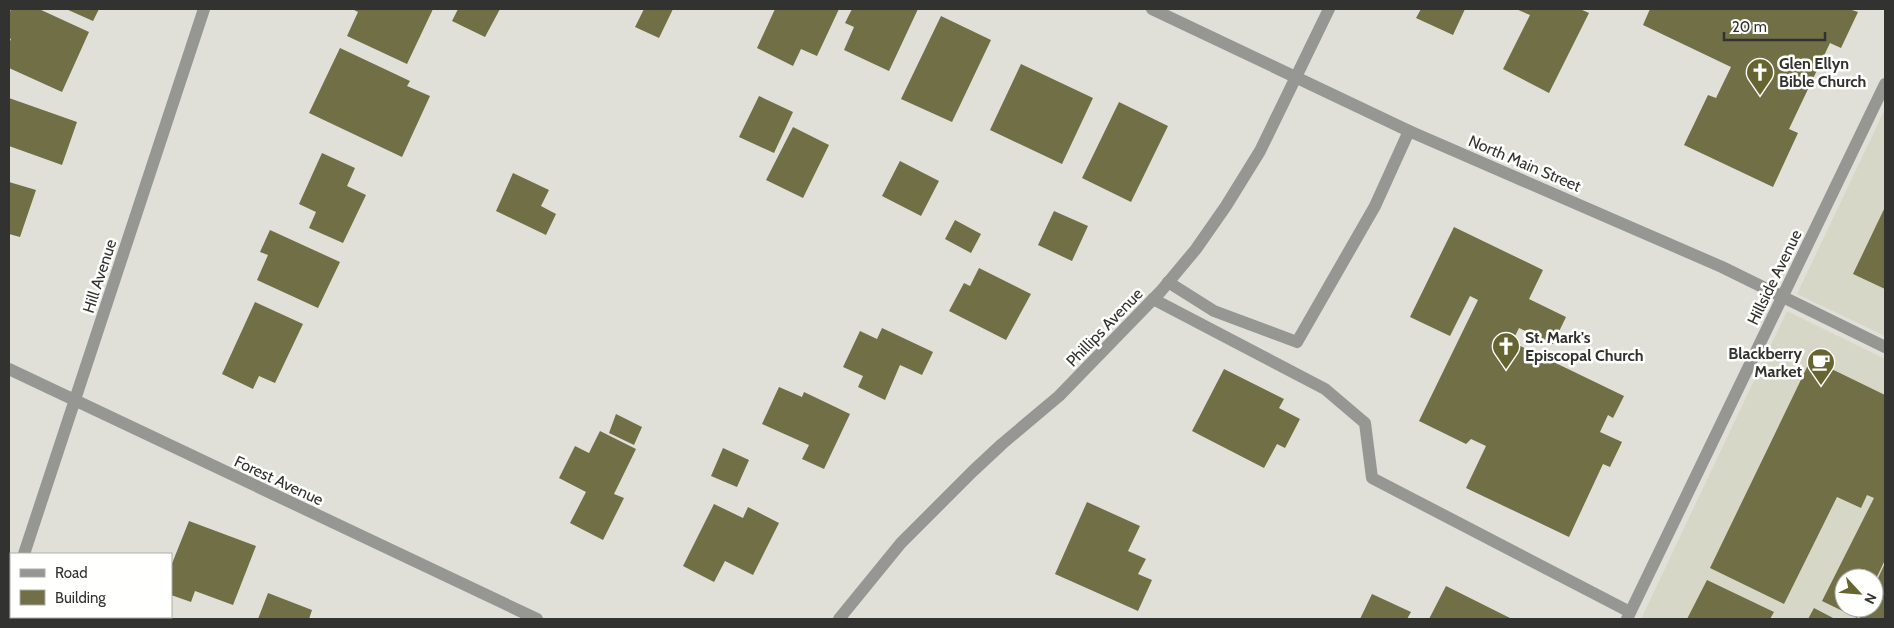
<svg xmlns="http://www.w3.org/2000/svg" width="1894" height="628" viewBox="0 0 1894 628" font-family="Cabin,sans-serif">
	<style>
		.built { fill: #d7d7c8; fill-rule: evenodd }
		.building { fill: #716f46 }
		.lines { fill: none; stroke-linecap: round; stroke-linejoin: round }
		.service { stroke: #969693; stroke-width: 12 }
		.minor { stroke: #969693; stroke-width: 12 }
		.tertiary { stroke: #969693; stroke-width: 12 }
		.labels { text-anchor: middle; stroke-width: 5; stroke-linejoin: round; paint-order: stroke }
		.poi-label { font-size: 16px; font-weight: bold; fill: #323230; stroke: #fffffe; text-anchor: start }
		.street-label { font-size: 16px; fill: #323230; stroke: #fffffe }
	</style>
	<rect width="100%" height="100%" fill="#e0e0d9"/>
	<path class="built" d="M 1885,109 L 1885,336 L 1797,294 Z
		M 1787,311 L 1885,359 L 1885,619 L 1641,619 ZM 1844,578 L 1874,578 L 1874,608 L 1844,608 Z"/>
	<path class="building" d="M 11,9 L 39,9 L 89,32 L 62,92 L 9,68 L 9,43 L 11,39 L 9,38 L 9,14 Z
		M 66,9 L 99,9 L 93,21 Z
		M 352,9 L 433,9 L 407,64 L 347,36 L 358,12 Z
		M 458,9 L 500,9 L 485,37 L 452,21 Z
		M 644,9 L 673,9 L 659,38 L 635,27 Z
		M 775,9 L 839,9 L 817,56 L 801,49 L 793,66 L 757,48 Z
		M 852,9 L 918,9 L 889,71 L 844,50 L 854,27 L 845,23 Z
		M 1421,9 L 1465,9 L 1453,35 L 1416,18 Z
		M 1516,9 L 1580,9 L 1589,13 L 1549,93 L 1503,69 L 1530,15 Z
		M 1650,9 L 1849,9 L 1858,12 L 1841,48 L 1830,43 L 1789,129 L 1798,133 L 1773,187 L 1684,145 L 1708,95 L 1716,98 L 1731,67 L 1643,25 Z
		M 941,16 L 991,40 L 952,122 L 901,99 Z
		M 340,48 L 410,81 L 407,86 L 430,96 L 402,157 L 309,113 Z
		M 1021,64 L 1093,98 L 1062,164 L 990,130 Z
		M 759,96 L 793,112 L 774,153 L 739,137 Z
		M 9,98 L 77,122 L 62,165 L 9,146 Z
		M 1119,102 L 1168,126 L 1131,202 L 1082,178 Z
		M 793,127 L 829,145 L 803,198 L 766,180 Z
		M 322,153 L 355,168 L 347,186 L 366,195 L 343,243 L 309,228 L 316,212 L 299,204 Z
		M 900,161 L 939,181 L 921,216 L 882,196 Z
		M 513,173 L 549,190 L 541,206 L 556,214 L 546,235 L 496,211 Z
		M 9,182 L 36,190 L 20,237 L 9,234 Z
		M 1885,207 L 1885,289 L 1853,274 Z
		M 1054,211 L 1088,226 L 1072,261 L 1038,245 Z
		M 955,220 L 981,234 L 971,253 L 945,239 Z
		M 1454,227 L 1543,270 L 1529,299 L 1566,317 L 1553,344 L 1519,328 L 1512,342 L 1624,396 L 1613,418 L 1608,415 L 1600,432 L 1622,442 L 1610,467 L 1603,464 L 1569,537 L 1466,488 L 1486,446 L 1471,439 L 1466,444 L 1419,421 L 1478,300 L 1470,296 L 1450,336 L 1410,317 Z
		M 270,230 L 340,262 L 318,308 L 257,280 L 268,255 L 260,252 Z
		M 979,268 L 1031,294 L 1006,340 L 949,311 L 964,283 L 970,286 Z
		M 255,302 L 303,324 L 275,383 L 259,376 L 253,389 L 222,374 Z
		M 882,328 L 933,352 L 922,375 L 900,365 L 885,400 L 858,387 L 863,376 L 843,367 L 860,331 L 877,339 Z
		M 1811,359 L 1885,395 L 1885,560 L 1874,583 L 1874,578 L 1844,578 L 1844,608 L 1862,608 L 1857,618 L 1822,601 L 1874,498 L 1867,495 L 1861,508 L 1837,497 L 1784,604 L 1710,568 Z
		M 1224,369 L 1284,399 L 1279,408 L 1300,419 L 1285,448 L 1277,444 L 1264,468 L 1192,431 Z
		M 779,387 L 802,397 L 804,392 L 850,414 L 824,469 L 802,459 L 809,445 L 762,424 Z
		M 616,414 L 642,427 L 634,445 L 609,433 Z
		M 600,431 L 636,449 L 614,494 L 624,498 L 603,540 L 570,523 L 586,492 L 559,478 L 575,446 L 589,453 Z
		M 723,448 L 749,460 L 737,487 L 711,476 Z
		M 1087,502 L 1140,526 L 1128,551 L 1146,559 L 1138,574 L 1152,580 L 1138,611 L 1055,574 Z
		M 714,504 L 743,518 L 748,507 L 779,523 L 753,575 L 725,561 L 714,582 L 683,566 Z
		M 189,521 L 256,546 L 233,605 L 195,591 L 191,602 L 171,595 L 171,566 Z
		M 1885,563 L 1885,619 L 1859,619 L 1864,608 L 1874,608 L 1874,587 Z
		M 1707,580 L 1774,612 L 1770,619 L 1687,619 Z
		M 1446,586 L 1512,619 L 1429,619 Z
		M 268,593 L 312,610 L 309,619 L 258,619 Z
		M 1372,594 L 1411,612 L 1407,619 L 1360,619 Z
		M 1814,608 L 1835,619 L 1808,619 Z"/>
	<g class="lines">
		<path class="service" d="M 1168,282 L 1214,311 L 1297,342 L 1375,206 L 1409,131
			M 1153,299 L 1325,389 L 1365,423 L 1372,478 L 1630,612"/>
		<path class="minor" d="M 9,369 L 537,619
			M 24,554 L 204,9
			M 9,600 L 11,592
			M 839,619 L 901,543 L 973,471 L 1002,444 L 1059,396 L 1161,291 L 1196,249 L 1226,206 L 1260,151 L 1329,9
			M 1627,619 L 1885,84"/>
		<path class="tertiary" d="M 1152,9 L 1409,131 L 1722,267 L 1885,347"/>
	</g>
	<defs>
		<g id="church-pin" transform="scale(1.4375)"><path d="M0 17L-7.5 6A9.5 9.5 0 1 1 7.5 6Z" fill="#666430" stroke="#fffffe"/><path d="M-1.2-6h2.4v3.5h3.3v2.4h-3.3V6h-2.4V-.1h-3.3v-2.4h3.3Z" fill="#fff"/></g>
		<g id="cafe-pin" transform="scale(1.4375)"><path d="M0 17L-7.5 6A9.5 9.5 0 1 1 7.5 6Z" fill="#666430" stroke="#fffffe"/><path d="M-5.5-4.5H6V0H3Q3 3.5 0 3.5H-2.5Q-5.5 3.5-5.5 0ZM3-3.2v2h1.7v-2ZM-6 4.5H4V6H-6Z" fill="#fff"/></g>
	</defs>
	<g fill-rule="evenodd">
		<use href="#church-pin" x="1760" y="72"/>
		<use href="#church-pin" x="1506" y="346"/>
		<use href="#cafe-pin" x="1821" y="362"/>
	</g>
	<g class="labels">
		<g class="poi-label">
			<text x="1779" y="69">Glen Ellyn<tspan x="1779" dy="18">Bible Church</tspan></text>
			<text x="1525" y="343">St. Mark's<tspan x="1525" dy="18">Episcopal Church</tspan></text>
			<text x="1802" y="359" text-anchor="end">Blackberry<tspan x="1802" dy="18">Market</tspan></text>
		</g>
		<g class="street-label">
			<text transform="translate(1525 163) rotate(23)" y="6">North Main Street</text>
			<text transform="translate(99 276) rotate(-72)" y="6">Hill Avenue</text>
			<text transform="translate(1774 277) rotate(-64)" y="6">Hillside Avenue</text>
			<text transform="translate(1104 327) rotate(-46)" y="6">Phillips Avenue</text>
			<text transform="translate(279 480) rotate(25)" y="6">Forest Avenue</text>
		</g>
	</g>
	<rect width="1894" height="628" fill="none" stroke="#323230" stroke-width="20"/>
	<rect x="10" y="553" width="162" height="65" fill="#fffffe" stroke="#adadac"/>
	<rect x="20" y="569" width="25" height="8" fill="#969693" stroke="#adadac"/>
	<text x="55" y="578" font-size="15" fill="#323230">Road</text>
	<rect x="20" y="590" width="25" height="15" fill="#716f46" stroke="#adadac"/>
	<text x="55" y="603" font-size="15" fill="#323230">Building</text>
	<g transform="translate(1859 593) rotate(116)"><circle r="24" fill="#fffffe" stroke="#adadac"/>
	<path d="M0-4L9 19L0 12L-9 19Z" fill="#666430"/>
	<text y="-8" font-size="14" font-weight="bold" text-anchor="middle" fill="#323230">N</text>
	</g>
	<path d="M1724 32v8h101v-8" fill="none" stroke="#323230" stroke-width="2.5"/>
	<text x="1732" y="32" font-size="15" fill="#323230" stroke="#fffffe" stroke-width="4" paint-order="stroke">20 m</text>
</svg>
